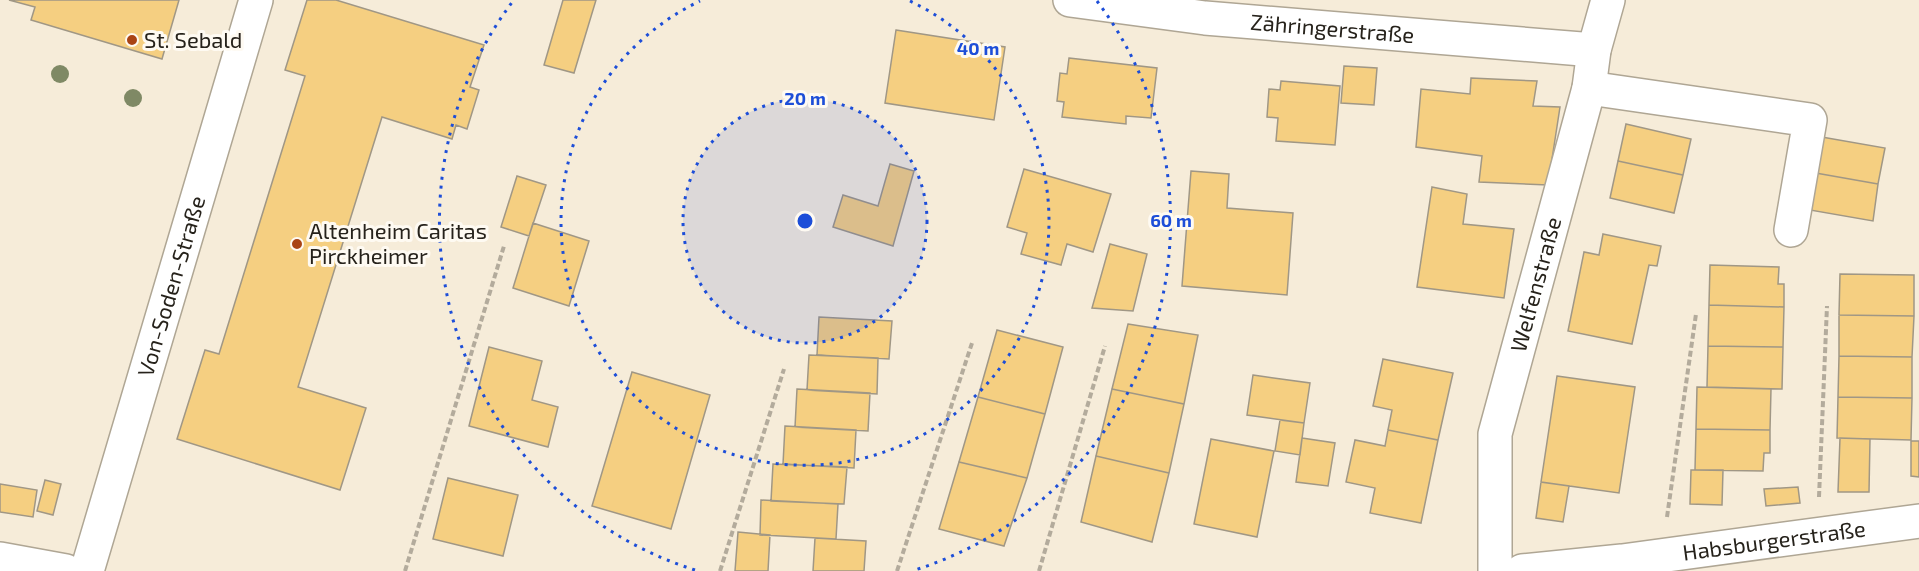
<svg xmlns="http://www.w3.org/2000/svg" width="1919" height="571" viewBox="0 0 1919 571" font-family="'Exo 2',sans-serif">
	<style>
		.building { fill: #f5cf81; stroke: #a09785; stroke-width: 1.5 }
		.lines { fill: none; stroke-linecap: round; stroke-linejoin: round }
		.minor-casing { stroke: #afa694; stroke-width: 36 }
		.path { stroke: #b3ab9c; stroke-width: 4; stroke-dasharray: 6 3; stroke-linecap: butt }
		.minor { stroke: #fff; stroke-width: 33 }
		.tree { fill: #7f8965 }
		.ring { fill: none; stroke: #1d4ed8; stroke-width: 3; stroke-dasharray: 3 6 }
		.poi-dot { fill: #a94414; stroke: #fefaf2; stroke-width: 2 }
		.labels { text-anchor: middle; stroke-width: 6; stroke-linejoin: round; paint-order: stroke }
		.street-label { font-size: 22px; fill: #26221b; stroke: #fefaf2 }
		.poi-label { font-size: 22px; fill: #26221b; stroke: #fefaf2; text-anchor: start }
		.centre { fill: #1d4ed8; stroke: #fefaf2; stroke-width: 3 }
		.ring-label { font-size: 18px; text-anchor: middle; font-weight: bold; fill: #1d4ed8; stroke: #fefaf2; stroke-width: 6; stroke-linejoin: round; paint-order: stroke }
	</style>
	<rect width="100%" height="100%" fill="#f6ecd9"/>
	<path class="building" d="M 9,0 L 179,0 L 162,59 L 31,20 L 35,7 Z
		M 307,0 L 336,0 L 484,45 L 470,87 L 479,90 L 467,129 L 456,125 L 452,139 L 382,117 L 298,387 L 366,408 L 340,490 L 177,439 L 205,350 L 219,354 L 305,76 L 285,70 Z
		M 563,0 L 596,0 L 574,73 L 544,65 Z
		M 896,30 L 1005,47 L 994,120 L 885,103 Z
		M 1069,58 L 1157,68 L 1151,118 L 1126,116 L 1126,124 L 1062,117 L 1064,102 L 1057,101 L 1060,73 L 1067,74 Z
		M 1344,66 L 1377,68 L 1374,105 L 1341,103 Z
		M 1471,78 L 1537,81 L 1533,106 L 1560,107 L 1548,185 L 1479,182 L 1482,156 L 1416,147 L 1421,89 L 1470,94 Z
		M 1281,81 L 1340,86 L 1335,145 L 1276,141 L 1278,118 L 1267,117 L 1269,89 L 1280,90 Z
		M 1626,124 L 1691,139 L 1683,175 L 1618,161 Z
		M 1816,136 L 1885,148 L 1878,184 L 1810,172 Z
		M 1618,161 L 1683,175 L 1674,213 L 1610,198 Z
		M 890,164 L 914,171 L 893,246 L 833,227 L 843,195 L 878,206 Z
		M 1024,169 L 1111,194 L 1093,252 L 1067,244 L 1061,265 L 1021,254 L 1027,233 L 1007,227 Z
		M 1191,171 L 1229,174 L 1227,208 L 1293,213 L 1287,295 L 1182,286 Z
		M 1810,172 L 1878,184 L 1873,221 L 1804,209 Z
		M 517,176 L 546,185 L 529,236 L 501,227 Z
		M 1432,187 L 1467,194 L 1463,224 L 1514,229 L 1504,298 L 1417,287 Z
		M 533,223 L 589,241 L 569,306 L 513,288 Z
		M 1603,234 L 1661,246 L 1657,266 L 1649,265 L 1632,344 L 1568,331 L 1584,252 L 1599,255 Z
		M 1110,244 L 1147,254 L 1133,311 L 1092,308 Z
		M 1710,265 L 1779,267 L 1778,284 L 1784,284 L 1784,307 L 1709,305 Z
		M 1840,274 L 1914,275 L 1914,316 L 1839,315 Z
		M 1709,305 L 1784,307 L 1783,347 L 1708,346 Z
		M 1839,315 L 1914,316 L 1912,357 L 1839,356 Z
		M 819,317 L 892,321 L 889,359 L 817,355 Z
		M 1128,324 L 1198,335 L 1184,404 L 1112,389 Z
		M 997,330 L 1063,347 L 1045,414 L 978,397 Z
		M 1708,346 L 1783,347 L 1782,389 L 1707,387 Z
		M 489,347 L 542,361 L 532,400 L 558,407 L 548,447 L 469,426 Z
		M 809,355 L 878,358 L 877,394 L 807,390 Z
		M 1839,356 L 1912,357 L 1912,398 L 1838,397 Z
		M 1383,359 L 1453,373 L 1438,440 L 1388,430 L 1392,410 L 1373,406 Z
		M 632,372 L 710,395 L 671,529 L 592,506 Z
		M 1253,375 L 1310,383 L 1304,423 L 1247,415 Z
		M 1557,376 L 1635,387 L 1619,493 L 1541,482 Z
		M 1697,387 L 1771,389 L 1770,430 L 1696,429 Z
		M 797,389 L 870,393 L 868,431 L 795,427 Z
		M 1112,389 L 1184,404 L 1169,473 L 1096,456 Z
		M 978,397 L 1045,414 L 1027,478 L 959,462 Z
		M 1838,397 L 1912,398 L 1911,440 L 1837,438 Z
		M 1280,420 L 1304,423 L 1300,455 L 1275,451 Z
		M 785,426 L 856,430 L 854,468 L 783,464 Z
		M 1696,429 L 1770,430 L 1770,453 L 1764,453 L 1763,471 L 1695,470 Z
		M 1388,430 L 1438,440 L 1421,523 L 1370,513 L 1375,488 L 1346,482 L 1355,440 L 1385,446 Z
		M 1302,438 L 1335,443 L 1328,486 L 1296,482 Z
		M 1840,438 L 1870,439 L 1869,492 L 1838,492 Z
		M 1211,439 L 1274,451 L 1257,537 L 1194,524 Z
		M 1911,441 L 1919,441 L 1919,477 L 1911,476 Z
		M 1096,456 L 1169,473 L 1152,542 L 1081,522 Z
		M 959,462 L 1027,478 L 1004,546 L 939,529 Z
		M 773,464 L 847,467 L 844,504 L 771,501 Z
		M 1691,470 L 1723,470 L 1722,505 L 1690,504 Z
		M 448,478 L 518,495 L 503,556 L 433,539 Z
		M 45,480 L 61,484 L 53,515 L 37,511 Z
		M 1541,482 L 1569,486 L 1563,522 L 1536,518 Z
		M 0,484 L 37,490 L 33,517 L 0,512 Z
		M 1798,487 L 1800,503 L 1766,506 L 1764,489 Z
		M 761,500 L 838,504 L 836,539 L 760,535 Z
		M 738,532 L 770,535 L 768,571 L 735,571 Z
		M 815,538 L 866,541 L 864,571 L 813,571 Z"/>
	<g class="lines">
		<g class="minor-casing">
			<g id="minor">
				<path id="s1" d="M 1070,0 L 1205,18 L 1594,50"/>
				<path d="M 1589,88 L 1810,120 L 1791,230"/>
				<path d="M 0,559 L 66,571"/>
				<path id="s2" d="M 87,571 L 256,0"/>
				<path id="s3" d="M 1495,571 L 1495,434 L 1589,88 L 1594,50 L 1608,0"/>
				<path id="s4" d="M 1522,571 L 1622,561 L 1919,521"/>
			</g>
		</g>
		<path class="path" d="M 1819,497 L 1827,306
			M 1667,517 L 1696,314
			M 405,571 L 504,246
			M 720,571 L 784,369
			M 897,571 L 972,343
			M 1039,571 L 1105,346"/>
		<use href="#minor" class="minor"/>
	</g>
	<g class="tree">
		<circle cx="60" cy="74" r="9"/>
		<circle cx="133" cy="98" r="9"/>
	</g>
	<circle cx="805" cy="221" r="122" fill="#1d4ed8" fill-opacity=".12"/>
	<g class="ring">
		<circle cx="805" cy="221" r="122"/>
		<path d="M910 1A244 244 0 1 1 700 1"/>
		<path d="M695 570A366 366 0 0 1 513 1M1097 1A366 366 0 0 1 915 570"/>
	</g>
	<g class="poi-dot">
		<circle cx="132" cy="40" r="6"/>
		<circle cx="297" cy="244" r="6"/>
	</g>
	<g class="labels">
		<g class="street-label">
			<text dy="8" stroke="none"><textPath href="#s1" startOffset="264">Zähringerstraße</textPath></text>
			<text dy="8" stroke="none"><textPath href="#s3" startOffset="292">Welfenstraße</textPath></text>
			<text dy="8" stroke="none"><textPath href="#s2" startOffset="297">Von-Soden-Straße</textPath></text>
			<text dy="8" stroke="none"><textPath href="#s4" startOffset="254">Habsburgerstraße</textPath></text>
		</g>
		<g class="poi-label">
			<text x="144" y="48">St. Sebald</text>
			<text x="309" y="239">Altenheim Caritas<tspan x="309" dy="25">Pirckheimer</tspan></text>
		</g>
	</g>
	<circle cx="805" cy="221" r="9" class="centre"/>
	<g class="ring-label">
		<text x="978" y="55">40 m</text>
		<text x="805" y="105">20 m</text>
		<text x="1171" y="227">60 m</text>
	</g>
</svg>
